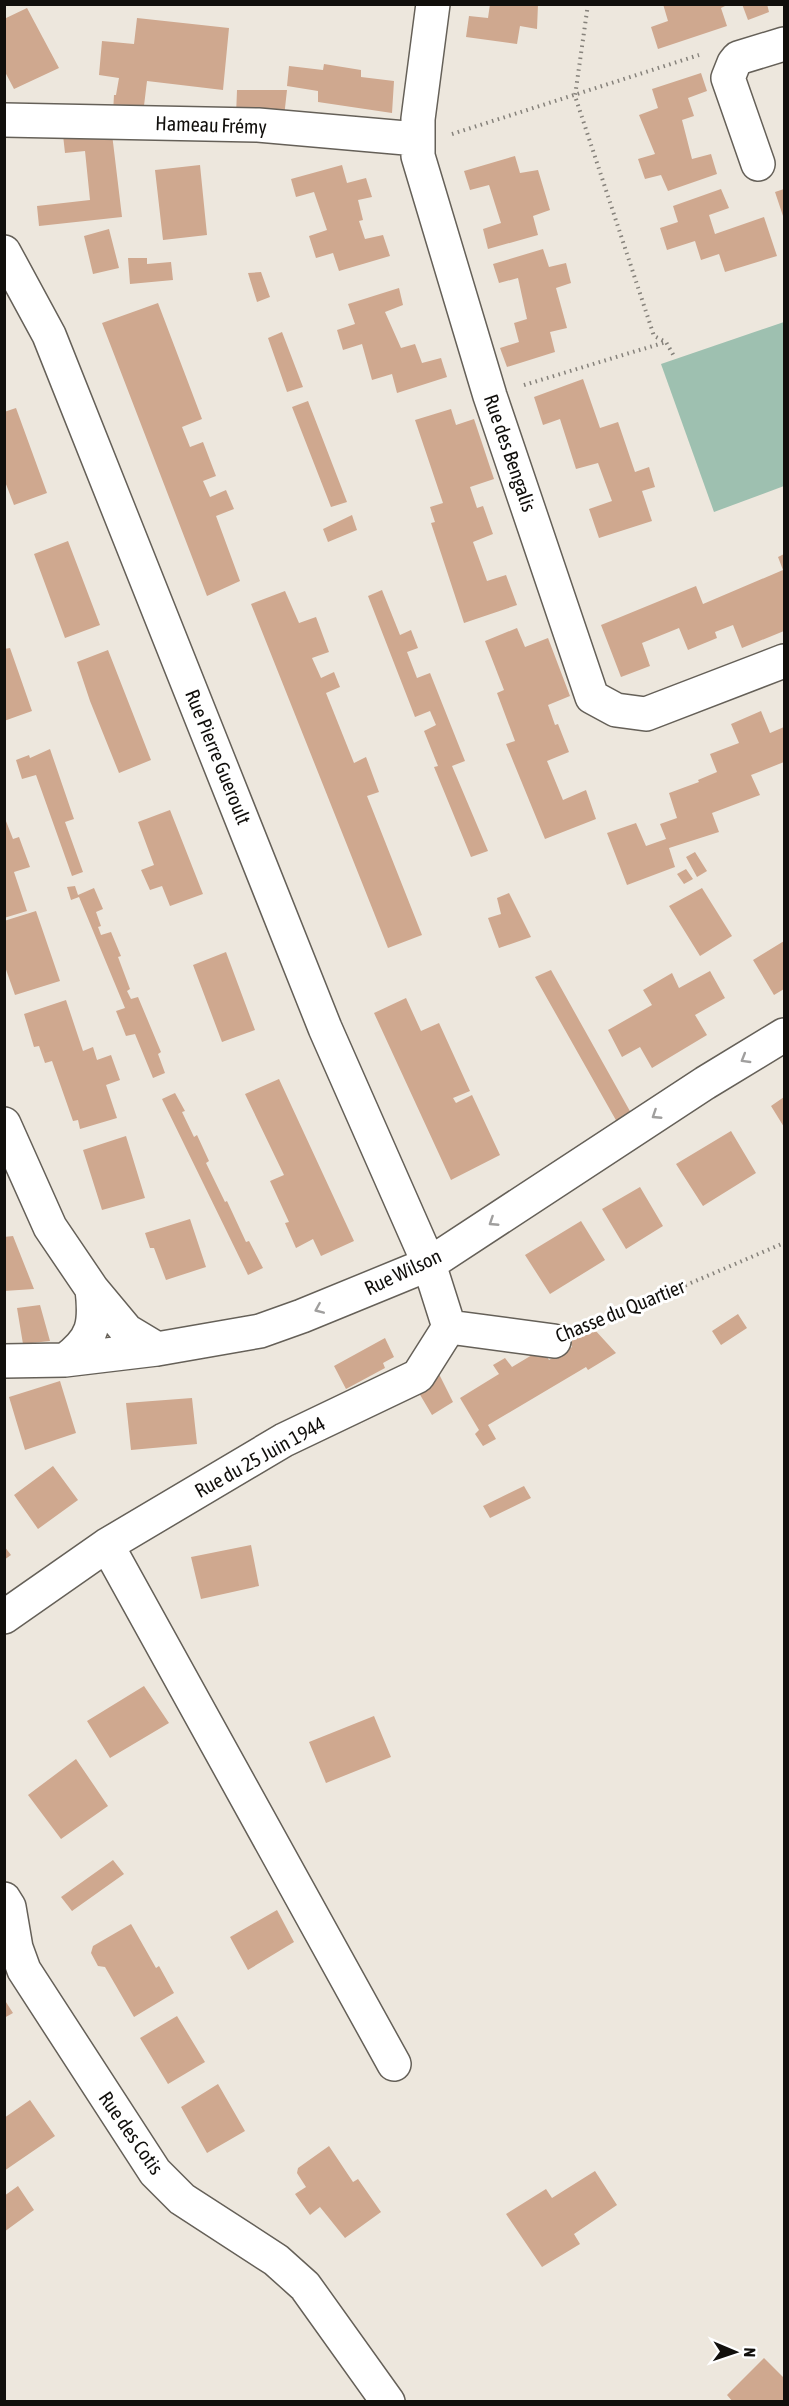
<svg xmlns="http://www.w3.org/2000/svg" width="789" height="2406" viewBox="0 0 789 2406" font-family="'Asap Condensed',sans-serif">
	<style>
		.green { fill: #9ec0b0 }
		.building { fill: #cfa88f }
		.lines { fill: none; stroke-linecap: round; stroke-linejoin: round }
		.minor-casing { stroke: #656058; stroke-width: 36 }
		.path { stroke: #86827b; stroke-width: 4; stroke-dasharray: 1.5 4.5; stroke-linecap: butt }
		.minor { stroke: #fff; stroke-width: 33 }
		.oneway { stroke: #a09f9e }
		.labels { text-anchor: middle; stroke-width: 6; stroke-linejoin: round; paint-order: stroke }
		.street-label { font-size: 20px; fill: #110f0c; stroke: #fff }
	</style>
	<rect width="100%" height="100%" fill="#ede7dd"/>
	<path class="green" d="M 784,322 L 784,486 L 714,512 L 661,364 Z"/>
	<path class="building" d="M 490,4 L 538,4 L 537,29 L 520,26 L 517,44 L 466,37 L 469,16 L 488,18 Z
		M 663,4 L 729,4 L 721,8 L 727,26 L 658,49 L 651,27 L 668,21 Z
		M 742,4 L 767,4 L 769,12 L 748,20 Z
		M 27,8 L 59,68 L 14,89 L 4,70 L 4,19 Z
		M 137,18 L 229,28 L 223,90 L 147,81 L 143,114 L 113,113 L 114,95 L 116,95 L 119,78 L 99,75 L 102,41 L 134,44 Z
		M 324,64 L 361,70 L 361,77 L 394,81 L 392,113 L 318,102 L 318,91 L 287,86 L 289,66 L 323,70 Z
		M 701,73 L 707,91 L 688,98 L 694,116 L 682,120 L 692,159 L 711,154 L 717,174 L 668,191 L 661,175 L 645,179 L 638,159 L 655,154 L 639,115 L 658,108 L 652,89 Z
		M 237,90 L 287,90 L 284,117 L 236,116 Z
		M 112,134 L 122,217 L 39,226 L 37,206 L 90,200 L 85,151 L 65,153 L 63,135 Z
		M 515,156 L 520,173 L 538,170 L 550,210 L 533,216 L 538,235 L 488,249 L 483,229 L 501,223 L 489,185 L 470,190 L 464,171 Z
		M 200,165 L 207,235 L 163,240 L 155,170 Z
		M 342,165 L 347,183 L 366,178 L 372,197 L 358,200 L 363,220 L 359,221 L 365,239 L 383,235 L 390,256 L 339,271 L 333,253 L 316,258 L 309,236 L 327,230 L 314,192 L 296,197 L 291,179 Z
		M 721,189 L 729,208 L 709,215 L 715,234 L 764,217 L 777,256 L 725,272 L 719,254 L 701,260 L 695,241 L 667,250 L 660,228 L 678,222 L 673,206 Z
		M 784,189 L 784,219 L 775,192 Z
		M 109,229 L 119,268 L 93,274 L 84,236 Z
		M 543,249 L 549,267 L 566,263 L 571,283 L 556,288 L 567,328 L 550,332 L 555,352 L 507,367 L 500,348 L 519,342 L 514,323 L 527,319 L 518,278 L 499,283 L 493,264 Z
		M 128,258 L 147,258 L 147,264 L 171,262 L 173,280 L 130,284 Z
		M 261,272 L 270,297 L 257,302 L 248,273 Z
		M 399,288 L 403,305 L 385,312 L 401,348 L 415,344 L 422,363 L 441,358 L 447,377 L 397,393 L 392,374 L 372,380 L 362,344 L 343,350 L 337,330 L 355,324 L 348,304 Z
		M 158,303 L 202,419 L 182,427 L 190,447 L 203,442 L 216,476 L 203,481 L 210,497 L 226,490 L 234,509 L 216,516 L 240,581 L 207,596 L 102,323 Z
		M 282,332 L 303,387 L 287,392 L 268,338 Z
		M 583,379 L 600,428 L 618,422 L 635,472 L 649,467 L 655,487 L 642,491 L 652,521 L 599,538 L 589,509 L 612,501 L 598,463 L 576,469 L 560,419 L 543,425 L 534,397 Z
		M 308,401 L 347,502 L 331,507 L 292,407 Z
		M 16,408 L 47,493 L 14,505 L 4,479 L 4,412 Z
		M 451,409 L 456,425 L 474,419 L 494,479 L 470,487 L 477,508 L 483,506 L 493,534 L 473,542 L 487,581 L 506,575 L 517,605 L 464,623 L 431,523 L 435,522 L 430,507 L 443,503 L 415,420 Z
		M 352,515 L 357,530 L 328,542 L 323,529 Z
		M 68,541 L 100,625 L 65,638 L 34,554 Z
		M 784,554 L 784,631 L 742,648 L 733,625 L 715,632 L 717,638 L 688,650 L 679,628 L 642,643 L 650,666 L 621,677 L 601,625 L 696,586 L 703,604 L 783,570 L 778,557 Z
		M 382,590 L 400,635 L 411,630 L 418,648 L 407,652 L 417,678 L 430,673 L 465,761 L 452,766 L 488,851 L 471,857 L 434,767 L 438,766 L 424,731 L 436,725 L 430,711 L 415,717 L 368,596 Z
		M 285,591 L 299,623 L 316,617 L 329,652 L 312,658 L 321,678 L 334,672 L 340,687 L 326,693 L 354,763 L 366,757 L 379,792 L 367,796 L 422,935 L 388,948 L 251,604 Z
		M 517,628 L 525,647 L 548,638 L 570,696 L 548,705 L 555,725 L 558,724 L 569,752 L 547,761 L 563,800 L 586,790 L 596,819 L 545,839 L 506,744 L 515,741 L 497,693 L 504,690 L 485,641 Z
		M 10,648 L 32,711 L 4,721 L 4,649 Z
		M 108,650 L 151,760 L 119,773 L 90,701 L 77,662 Z
		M 761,711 L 770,733 L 784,727 L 784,762 L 751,775 L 760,795 L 712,813 L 719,832 L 669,848 L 675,867 L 627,885 L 607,833 L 636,823 L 646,846 L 666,839 L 660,824 L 677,818 L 669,793 L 699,782 L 698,780 L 717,772 L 710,754 L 739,743 L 731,724 Z
		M 50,749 L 74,819 L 65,822 L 83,872 L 72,876 L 36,775 L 22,779 L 16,760 L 29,755 L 30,758 Z
		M 170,810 L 203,894 L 170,906 L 162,886 L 150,890 L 141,870 L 154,865 L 138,822 Z
		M 4,816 L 13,839 L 19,837 L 30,867 L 14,872 L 27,911 L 4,918 Z
		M 695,852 L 707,871 L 697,877 L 686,857 Z
		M 686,869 L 693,879 L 684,884 L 677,874 Z
		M 75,886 L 78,895 L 94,888 L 103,909 L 96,912 L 101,926 L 98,927 L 101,935 L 111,932 L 121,956 L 118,957 L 130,989 L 127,991 L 131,999 L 138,997 L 161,1052 L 158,1054 L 165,1073 L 153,1078 L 135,1034 L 126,1036 L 116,1011 L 125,1008 L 79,897 L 71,900 L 67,887 Z
		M 702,888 L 732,936 L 700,956 L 669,906 Z
		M 509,893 L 531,937 L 499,948 L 488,918 L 501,914 L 497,898 Z
		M 36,911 L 60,981 L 15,995 L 4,964 L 4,921 Z
		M 784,941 L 784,989 L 774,995 L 753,960 Z
		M 226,952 L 255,1030 L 222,1042 L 193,965 Z
		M 551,970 L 631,1113 L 617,1122 L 535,977 Z
		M 710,971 L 725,998 L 695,1015 L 707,1035 L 652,1068 L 640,1047 L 622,1057 L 608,1030 L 652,1005 L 643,990 L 672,973 L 679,988 Z
		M 406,998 L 421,1031 L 439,1023 L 470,1091 L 453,1098 L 456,1103 L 472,1095 L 500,1155 L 451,1180 L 374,1013 Z
		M 66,1000 L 83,1051 L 93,1047 L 97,1060 L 111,1055 L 120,1080 L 106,1085 L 117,1118 L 80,1129 L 78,1120 L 73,1121 L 52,1061 L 45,1063 L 39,1046 L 34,1047 L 24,1014 Z
		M 279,1079 L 354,1241 L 321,1256 L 313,1239 L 296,1248 L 285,1223 L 289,1222 L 270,1181 L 284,1175 L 245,1094 Z
		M 175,1093 L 185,1111 L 182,1112 L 194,1137 L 197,1135 L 209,1161 L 206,1163 L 225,1202 L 227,1201 L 246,1242 L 249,1241 L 263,1268 L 248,1275 L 162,1099 Z
		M 784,1097 L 784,1127 L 771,1106 Z
		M 731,1131 L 756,1173 L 703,1206 L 676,1164 Z
		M 126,1136 L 145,1198 L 102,1210 L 83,1150 Z
		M 640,1187 L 663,1226 L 626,1249 L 602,1209 Z
		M 190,1219 L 206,1267 L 166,1280 L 154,1248 L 150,1248 L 145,1233 Z
		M 581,1221 L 605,1260 L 550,1294 L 525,1255 Z
		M 13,1236 L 34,1289 L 4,1291 L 4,1237 Z
		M 40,1305 L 50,1341 L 23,1344 L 17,1308 Z
		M 738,1314 L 747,1328 L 721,1345 L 712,1331 Z
		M 595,1330 L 616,1353 L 588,1370 L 586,1367 L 488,1425 L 496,1439 L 483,1446 L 475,1434 L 479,1430 L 460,1398 L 499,1374 L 493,1365 L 505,1358 L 512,1367 L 542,1349 L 549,1360 L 572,1347 L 570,1341 Z
		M 385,1338 L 394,1357 L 383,1363 L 385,1368 L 346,1389 L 334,1366 Z
		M 438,1372 L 453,1402 L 432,1415 L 419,1393 Z
		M 60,1381 L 76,1433 L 25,1450 L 9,1397 Z
		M 192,1398 L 197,1444 L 131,1450 L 126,1403 Z
		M 53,1466 L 78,1500 L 38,1529 L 14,1495 Z
		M 524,1486 L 531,1498 L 490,1518 L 483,1506 Z
		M 251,1545 L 259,1586 L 201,1599 L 191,1557 Z
		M 4,1546 L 11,1555 L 4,1560 Z
		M 144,1686 L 169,1723 L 110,1758 L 87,1721 Z
		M 374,1716 L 391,1757 L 326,1783 L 309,1742 Z
		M 76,1759 L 108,1806 L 61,1839 L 28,1795 Z
		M 113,1860 L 124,1874 L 72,1911 L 61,1897 Z
		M 277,1910 L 294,1942 L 248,1970 L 230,1937 Z
		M 131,1924 L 156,1968 L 159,1966 L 174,1993 L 134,2017 L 105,1967 L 98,1966 L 91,1953 L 93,1946 Z
		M 4,1999 L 13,2013 L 4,2018 Z
		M 177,2016 L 205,2062 L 168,2084 L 140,2038 Z
		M 218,2084 L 245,2131 L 207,2153 L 181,2107 Z
		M 30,2100 L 55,2136 L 4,2171 L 4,2118 Z
		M 329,2146 L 353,2182 L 358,2179 L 381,2212 L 345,2238 L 320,2207 L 310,2215 L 295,2194 L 306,2187 L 297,2173 L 298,2168 Z
		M 595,2171 L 617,2205 L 574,2234 L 580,2244 L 542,2267 L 506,2214 L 546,2189 L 552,2198 Z
		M 18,2186 L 34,2210 L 4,2232 L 4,2196 Z
		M 764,2358 L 784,2378 L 784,2402 L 733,2402 L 727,2395 Z"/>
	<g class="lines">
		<g class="minor-casing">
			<path id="minor" d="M 433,4 L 418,119 L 418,156 L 490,396 L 592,697 L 616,710 L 646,714 L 784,661
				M 4,120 L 258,125 L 417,139
				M 758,164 L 728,78 L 734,63 L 738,58 L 784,44
				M 4,252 L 49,335 L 325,1028 L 429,1264 L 449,1327 L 418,1376 L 284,1440 L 107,1545 L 4,1617
				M 4,1124 L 50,1227 L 92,1289 L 127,1331 L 157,1349
				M 449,1327 L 554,1341
				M 65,1360 C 94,1339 96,1323 92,1289
				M 4,1361 L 65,1360 L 157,1349 L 260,1331 L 302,1316 L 429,1264 L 705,1083 L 784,1035
				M 107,1545 L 394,2064
				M 4,1899 L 9,1907 L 16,1948 L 24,1970 L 155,2172 L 182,2199 L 276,2260 L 305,2286 L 388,2402"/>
		</g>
		<path class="path" d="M 588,4 L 575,96 L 654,336 L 666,342 L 675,358
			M 452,134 L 699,55
			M 524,385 L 666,342
			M 586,1328 L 784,1243"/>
		<use href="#minor" class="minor"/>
	</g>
	<defs><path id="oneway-chevron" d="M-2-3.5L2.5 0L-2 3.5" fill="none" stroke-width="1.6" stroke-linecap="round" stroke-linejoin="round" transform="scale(1.5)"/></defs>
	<g class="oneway">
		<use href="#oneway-chevron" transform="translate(745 1059) rotate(149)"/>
		<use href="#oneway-chevron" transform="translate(656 1115) rotate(147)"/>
		<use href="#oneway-chevron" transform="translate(493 1222) rotate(147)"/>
		<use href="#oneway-chevron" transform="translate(319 1309) rotate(157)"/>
	</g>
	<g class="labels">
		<g class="street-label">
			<text transform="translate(211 125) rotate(2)" y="7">Hameau Frémy</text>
			<text transform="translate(510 453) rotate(71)" y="7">Rue des Bengalis</text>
			<text transform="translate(218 757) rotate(68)" y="7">Rue Pierre Gueroult</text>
			<text transform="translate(403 1272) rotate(-25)" y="7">Rue Wilson</text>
			<text transform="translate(620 1311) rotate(-22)" y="7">Chasse du Quartier</text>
			<text transform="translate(260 1457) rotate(-29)" y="7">Rue du 25 Juin 1944</text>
			<text transform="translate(131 2133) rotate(55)" y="7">Rue des Cotis</text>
		</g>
	</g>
	<rect width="789" height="2406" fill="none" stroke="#110f0c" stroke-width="12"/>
	<g transform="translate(735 2352) rotate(92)" stroke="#ffffff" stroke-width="4.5" paint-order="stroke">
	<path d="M0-4.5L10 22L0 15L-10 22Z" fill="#110f0c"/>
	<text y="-9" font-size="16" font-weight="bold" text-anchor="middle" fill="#110f0c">N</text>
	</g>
</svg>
